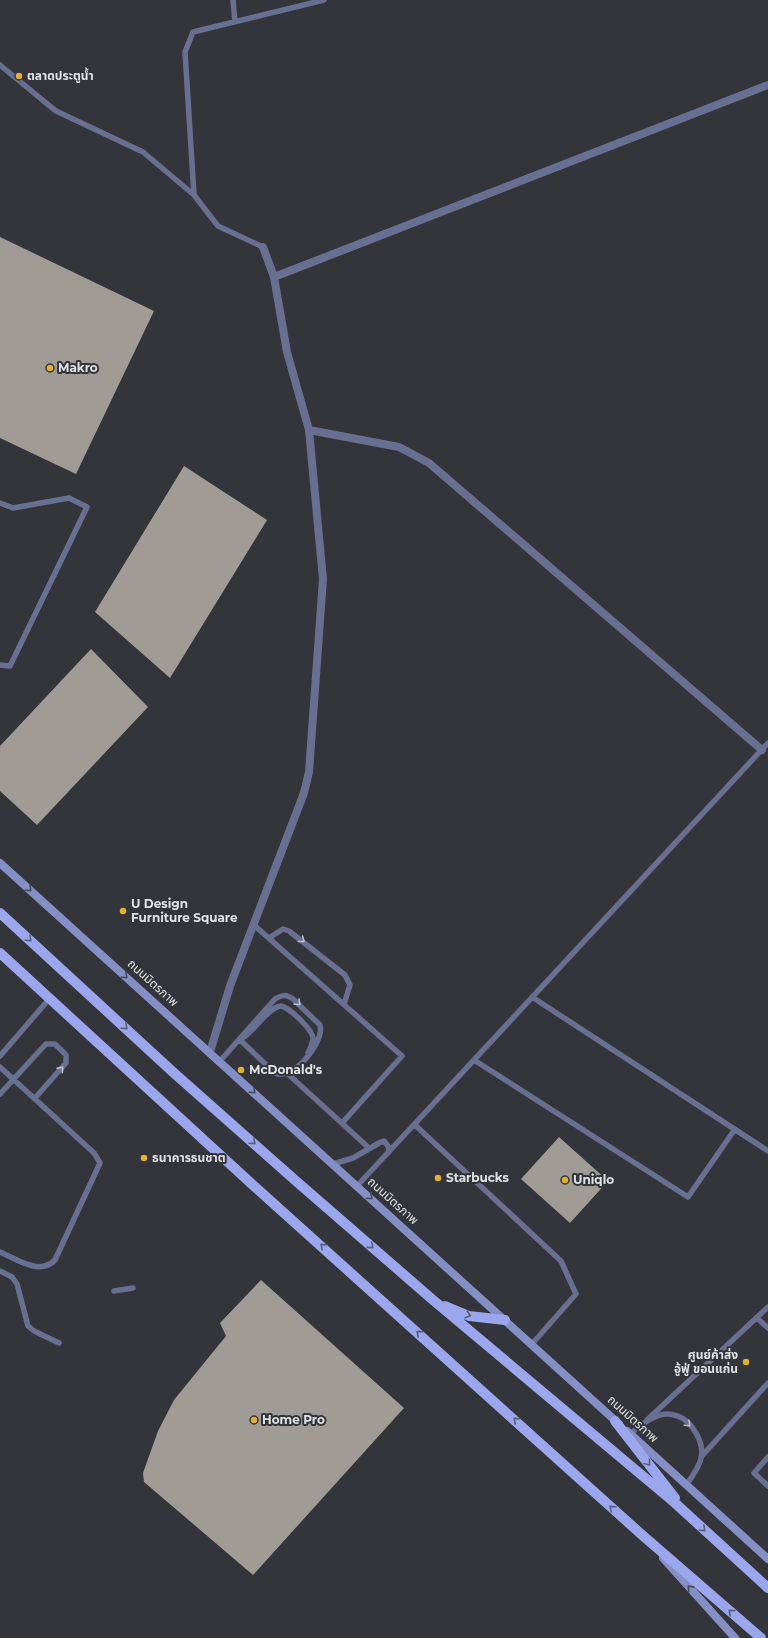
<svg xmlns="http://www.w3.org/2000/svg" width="768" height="1638" viewBox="0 0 768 1638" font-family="Montserrat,'Noto Sans Thai',sans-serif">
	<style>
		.building { fill: #a09c95 }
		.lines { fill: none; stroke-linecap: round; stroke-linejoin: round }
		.service { stroke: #686f91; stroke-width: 5.5 }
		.minor { stroke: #686f91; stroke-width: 8 }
		.secondary { stroke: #848fc5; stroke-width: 8 }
		.primary { stroke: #9aa7ed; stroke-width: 10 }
		.oneway { stroke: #484c5e }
		.oneway2 { stroke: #585d79 }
		.oneway3 { stroke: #bdc0cc }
		.poi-dot { fill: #e4ae35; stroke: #34353b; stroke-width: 1.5 }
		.labels { text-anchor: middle; stroke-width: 4; stroke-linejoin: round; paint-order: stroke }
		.poi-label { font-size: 12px; font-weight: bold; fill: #e1e2e5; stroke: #34353b; text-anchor: start }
		.street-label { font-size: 12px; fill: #e1e2e5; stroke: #34353b }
	</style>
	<rect width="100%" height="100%" fill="#34353b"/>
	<path class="building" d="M 0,237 L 154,311 L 76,474 L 0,438 Z
		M 184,466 L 267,520 L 170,678 L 95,612 Z
		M 91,649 L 148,707 L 37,825 L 0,791 L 0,746 Z
		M 559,1137 L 608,1181 L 570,1223 L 521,1179 Z
		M 261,1280 L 404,1408 L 253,1575 L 144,1482 L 143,1473 L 158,1431 L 174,1400 L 226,1336 L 220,1323 Z"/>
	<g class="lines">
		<path class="service" d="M 233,0 L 235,22
			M 0,65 L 56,111 L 143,152 L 194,195 L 218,226 L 263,247
			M 194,195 L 185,52 L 193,32 L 324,0
			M 0,503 L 13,508 L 69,498 L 87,507 L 10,666 L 0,665
			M 254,925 L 402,1056 L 342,1123
			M 269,938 L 283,929 L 289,931 L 345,975 L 350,985 L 344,1004
			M 532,997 L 768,1151
			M 241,1039 C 255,1031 267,1008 281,1006 C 290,1008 312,1029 313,1038 C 313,1043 310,1049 308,1053
			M 0,1056 L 50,998
			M 474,1060 L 688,1197 L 735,1129
			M 220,1061 L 275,999 C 282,995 286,994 293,999 L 320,1025 C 325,1042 292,1082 275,1073 L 240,1040
			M 0,1067 L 94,1153 L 100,1163 L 55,1260 C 40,1276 16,1259 0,1252
			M 288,1074 L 369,1148
			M 0,1094 L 44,1046 L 46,1044 L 55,1044 L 66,1055 L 66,1063 L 35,1098
			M 415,1125 L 561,1261 L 576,1294 L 532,1344
			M 333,1164 L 353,1158 L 379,1143 L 384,1141 L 388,1146 L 389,1152
			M 357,1186 L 768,743
			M 0,1271 L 12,1277 L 17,1284 L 28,1326 L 34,1331 L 59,1343
			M 114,1291 L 133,1288
			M 757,1318 L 768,1328
			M 647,1420 L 768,1307
			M 630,1434 C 641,1425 658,1410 674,1415 C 681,1416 688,1422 692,1427 C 709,1450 702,1464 686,1485
			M 701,1457 L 768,1383
			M 768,1457 L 754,1473 L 768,1486"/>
		<path class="minor" d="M 274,277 L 768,85
			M 309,430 L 399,447 L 429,463 L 762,750
			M 210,1052 L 230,986 L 304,793 L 309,772 L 323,579 L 309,430 L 287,352 L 274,277 L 263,247"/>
		<path class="secondary" d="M 0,863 L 619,1424
			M 627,1431 L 768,1559
			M 663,1558 L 735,1638"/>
		<path class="primary" d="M 0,913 L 174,1073 L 296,1181 L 433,1300 L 675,1503 L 768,1588
			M 0,953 L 254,1186 L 641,1534 L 761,1638
			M 445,1306 L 469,1316 L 505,1320
			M 615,1421 L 675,1498"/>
	</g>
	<defs><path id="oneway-chevron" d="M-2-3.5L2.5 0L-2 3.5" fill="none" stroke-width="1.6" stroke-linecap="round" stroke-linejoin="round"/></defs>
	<g class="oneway">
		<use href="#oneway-chevron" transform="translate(29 889) rotate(42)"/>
		<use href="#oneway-chevron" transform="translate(125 976) rotate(42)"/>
		<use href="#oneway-chevron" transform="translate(253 1091) rotate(42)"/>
		<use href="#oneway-chevron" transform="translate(370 1197) rotate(42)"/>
		<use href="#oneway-chevron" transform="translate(690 1588) rotate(-132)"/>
	</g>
	<g class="oneway2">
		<use href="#oneway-chevron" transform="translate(29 939) rotate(42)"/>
		<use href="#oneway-chevron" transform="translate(125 1027) rotate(42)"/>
		<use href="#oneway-chevron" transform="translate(253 1142) rotate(42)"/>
		<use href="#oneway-chevron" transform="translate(323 1246) rotate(-138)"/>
		<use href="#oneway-chevron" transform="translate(371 1246) rotate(41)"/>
		<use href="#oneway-chevron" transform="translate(468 1315) rotate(17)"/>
		<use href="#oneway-chevron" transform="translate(419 1333) rotate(-138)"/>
		<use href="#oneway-chevron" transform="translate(516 1420) rotate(-138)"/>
		<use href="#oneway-chevron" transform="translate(648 1463) rotate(52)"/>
		<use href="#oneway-chevron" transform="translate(612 1508) rotate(-138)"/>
		<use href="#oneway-chevron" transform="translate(703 1529) rotate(42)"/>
		<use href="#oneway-chevron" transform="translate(731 1612) rotate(-139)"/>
	</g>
	<g class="oneway3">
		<use href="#oneway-chevron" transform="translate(302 940) rotate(39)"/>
		<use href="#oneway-chevron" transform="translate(298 1003) rotate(45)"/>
		<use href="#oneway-chevron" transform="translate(61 1069) rotate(-49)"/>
		<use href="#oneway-chevron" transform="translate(688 1424) rotate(43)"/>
	</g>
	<g class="poi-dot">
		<circle cx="19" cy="76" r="4"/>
		<circle cx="50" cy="368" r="4"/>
		<circle cx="123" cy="911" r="4"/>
		<circle cx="241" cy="1070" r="4"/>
		<circle cx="144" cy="1158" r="4"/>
		<circle cx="438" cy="1178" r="4"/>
		<circle cx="565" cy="1180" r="4"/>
		<circle cx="746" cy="1362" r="4"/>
		<circle cx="254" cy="1420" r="4"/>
	</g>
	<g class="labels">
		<g class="poi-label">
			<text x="27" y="80">ตลาดประตูน้ำ</text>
			<text x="58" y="372">Makro</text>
			<text x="131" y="908">U Design<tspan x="131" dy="14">Furniture Square</tspan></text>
			<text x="249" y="1074">McDonald's</text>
			<text x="152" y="1162">ธนาคารธนชาต</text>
			<text x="446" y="1182">Starbucks</text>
			<text x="573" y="1184">Uniqlo</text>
			<text x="738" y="1359" text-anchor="end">ศูนย์ค้าส่ง<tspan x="738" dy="14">อู้ฟู่ ขอนแก่น</tspan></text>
			<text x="262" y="1424">Home Pro</text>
		</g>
		<g class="street-label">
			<text transform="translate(153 983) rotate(42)" y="4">ถนนมิตรภาพ</text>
			<text transform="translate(393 1201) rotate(42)" y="4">ถนนมิตรภาพ</text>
			<text transform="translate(633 1419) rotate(42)" y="4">ถนนมิตรภาพ</text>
		</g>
	</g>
</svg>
